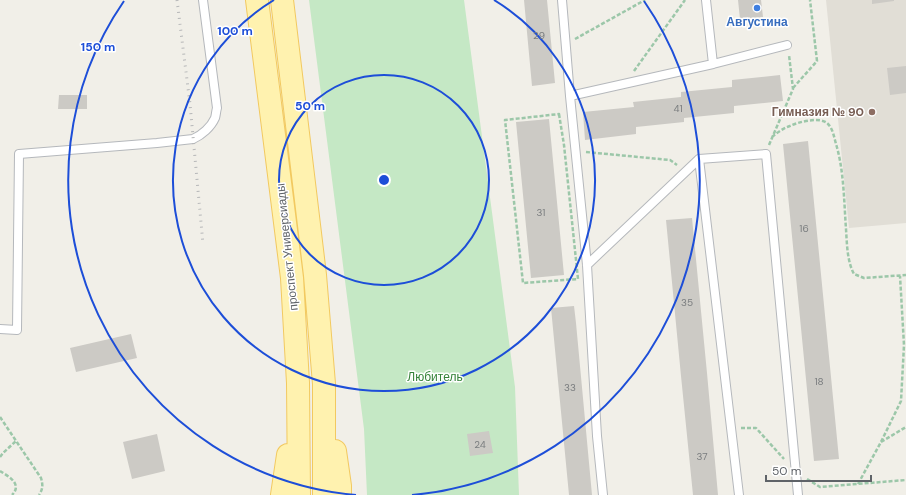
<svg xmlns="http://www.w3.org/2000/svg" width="906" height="495" viewBox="0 0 906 495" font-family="'DM Sans',sans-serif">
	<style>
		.education { fill: #e1ded6 }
		.green { fill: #c5e8c5 }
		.building { fill: #cccac5 }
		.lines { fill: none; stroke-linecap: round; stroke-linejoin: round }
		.service-casing { stroke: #b5b8bc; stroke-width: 10 }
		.primary-casing { stroke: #f2c960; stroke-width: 24 }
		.path { stroke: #9cc7a9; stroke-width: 2.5; stroke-dasharray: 4 2; stroke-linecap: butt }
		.service { stroke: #fff; stroke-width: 8 }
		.primary { stroke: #fff2af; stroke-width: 22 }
		.rail { stroke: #b6b7b8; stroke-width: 3; stroke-dasharray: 1 5; stroke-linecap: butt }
		.ring { fill: none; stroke: #1d4ed8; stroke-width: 2 }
		.shop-dot { fill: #3f7fe0; stroke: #fff; stroke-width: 1.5 }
		.education-dot { fill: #8d6e63; stroke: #fff; stroke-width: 1.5 }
		.labels { text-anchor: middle; stroke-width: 3; stroke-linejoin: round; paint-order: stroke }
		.number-label { font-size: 10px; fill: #7a7d7f }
		.shop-label { font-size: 12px; font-weight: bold; fill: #366cbe; stroke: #fff }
		.education-label { font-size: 12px; font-weight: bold; fill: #785e54; stroke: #fff; text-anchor: end }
		.street-label { font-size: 12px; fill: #5f6368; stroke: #fff }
		.park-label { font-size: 12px; fill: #348238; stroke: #fff }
		.centre { fill: #1d4ed8; stroke: #fff; stroke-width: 2 }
		.ring-label { font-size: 12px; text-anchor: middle; font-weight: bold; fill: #1d4ed8; stroke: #fff; stroke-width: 3; stroke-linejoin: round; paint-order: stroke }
	</style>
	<rect width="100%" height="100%" fill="#f1efe8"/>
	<path class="education" d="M 826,0 L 906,0 L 906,223 L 849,228 Z"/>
	<path class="green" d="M 309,0 L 464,0 L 515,387 L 519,495 L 367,495 L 364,429 Z"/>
	<path class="building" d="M 524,0 L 547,0 L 555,83 L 532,86 Z
		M 738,0 L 761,0 L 763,17 L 740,19 Z
		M 872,0 L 894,0 L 894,1 L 872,4 Z
		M 906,66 L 906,93 L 890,95 L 887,68 Z
		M 780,75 L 783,101 L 734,106 L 734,113 L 684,118 L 684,122 L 636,127 L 636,134 L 585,140 L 583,112 L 634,107 L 633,102 L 681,97 L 681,92 L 732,87 L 732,80 Z
		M 59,95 L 87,95 L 87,109 L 58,109 Z
		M 549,119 L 564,275 L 531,278 L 516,122 Z
		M 808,141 L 839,459 L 814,461 L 783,144 Z
		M 692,218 L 707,373 L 718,495 L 693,495 L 681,376 L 666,220 Z
		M 574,306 L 576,323 L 592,495 L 569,495 L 551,308 Z
		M 131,334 L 137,358 L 76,372 L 70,348 Z
		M 489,431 L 493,453 L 470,456 L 467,434 Z
		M 157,434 L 165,471 L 132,479 L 123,442 Z"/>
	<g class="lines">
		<g class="service-casing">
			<path id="service" d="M 562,0 L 570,96
				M 713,64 L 787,45
				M 587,265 L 699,159
				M 0,329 L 17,330 L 19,154 L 157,143 L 193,139 C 202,135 211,127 215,118 C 216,115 216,111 217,108 L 203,0
				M 603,495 L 597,436 L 587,265 L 570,96 L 713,64 L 706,0
				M 739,495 L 699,159 L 766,154 L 798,495"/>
		</g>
		<g class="primary-casing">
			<path id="primary" d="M 257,0 L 292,278 L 298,383 L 299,495
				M 282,0 L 315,275 L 324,384 L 324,495
				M 335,451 L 340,486 L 340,495
				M 282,495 L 288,455"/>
		</g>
		<path class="path" d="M 575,39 L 645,0
			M 634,71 L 685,0
			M 793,88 L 817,61 L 810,0
			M 559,114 L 564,145 L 578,279 L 523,283 L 505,120 Z
			M 772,137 C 777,133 783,128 790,126 C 798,122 821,116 828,124 C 833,129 834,137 836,144 C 844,170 844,202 846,229 C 847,244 847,261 854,274 L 864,278 L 906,275
			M 769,145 L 793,89 L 789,55
			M 586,152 L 670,160 L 677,165
			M 0,417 L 41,478 C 43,485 43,489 39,495
			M 741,428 L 756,428 L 784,459
			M 881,442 L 906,427
			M 0,457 L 3,453 L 16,441
			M 0,471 C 8,476 23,484 12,495
			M 807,479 L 820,487 L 906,480
			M 858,484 L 881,442 L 901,401 L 904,345 L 900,276"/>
		<use href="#service" class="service"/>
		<use href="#primary" class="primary"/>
		<path class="rail" d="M 177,0 L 190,104 L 203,244"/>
	</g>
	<g class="ring">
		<circle cx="384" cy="180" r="105"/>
		<path d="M494 0A211 211 0 1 1 274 0"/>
		<path d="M356 495A316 316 0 0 1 124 1M644 1A316 316 0 0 1 412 495"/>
	</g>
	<circle class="shop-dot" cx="757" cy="8" r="4"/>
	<circle class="education-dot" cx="872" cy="112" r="4"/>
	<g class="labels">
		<g class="number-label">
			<text x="539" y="39">29</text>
			<text x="678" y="112">41</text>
			<text x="541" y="216">31</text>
			<text x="804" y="232">16</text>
			<text x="687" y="306">35</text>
			<text x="819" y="385">18</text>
			<text x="570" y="391">33</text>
			<text x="480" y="448">24</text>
			<text x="702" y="460">37</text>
		</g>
		<g class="shop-label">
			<text x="757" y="26">Августина</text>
		</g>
		<g class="education-label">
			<text x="864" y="116">Гимназия № 90</text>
		</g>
		<g class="street-label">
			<text transform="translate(287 247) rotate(-96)" y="4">проспект Универсиады</text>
		</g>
		<g class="park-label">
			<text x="435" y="381">Любитель</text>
		</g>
	</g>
	<circle cx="384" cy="180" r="6" class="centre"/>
	<g class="ring-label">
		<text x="235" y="35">100 m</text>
		<text x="98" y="51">150 m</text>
		<text x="310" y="110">50 m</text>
	</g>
	<path d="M766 475v6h105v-6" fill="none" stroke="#5f6368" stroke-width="2"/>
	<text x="772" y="475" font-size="12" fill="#5f6368" stroke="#ffffff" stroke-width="3" paint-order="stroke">50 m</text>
</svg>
